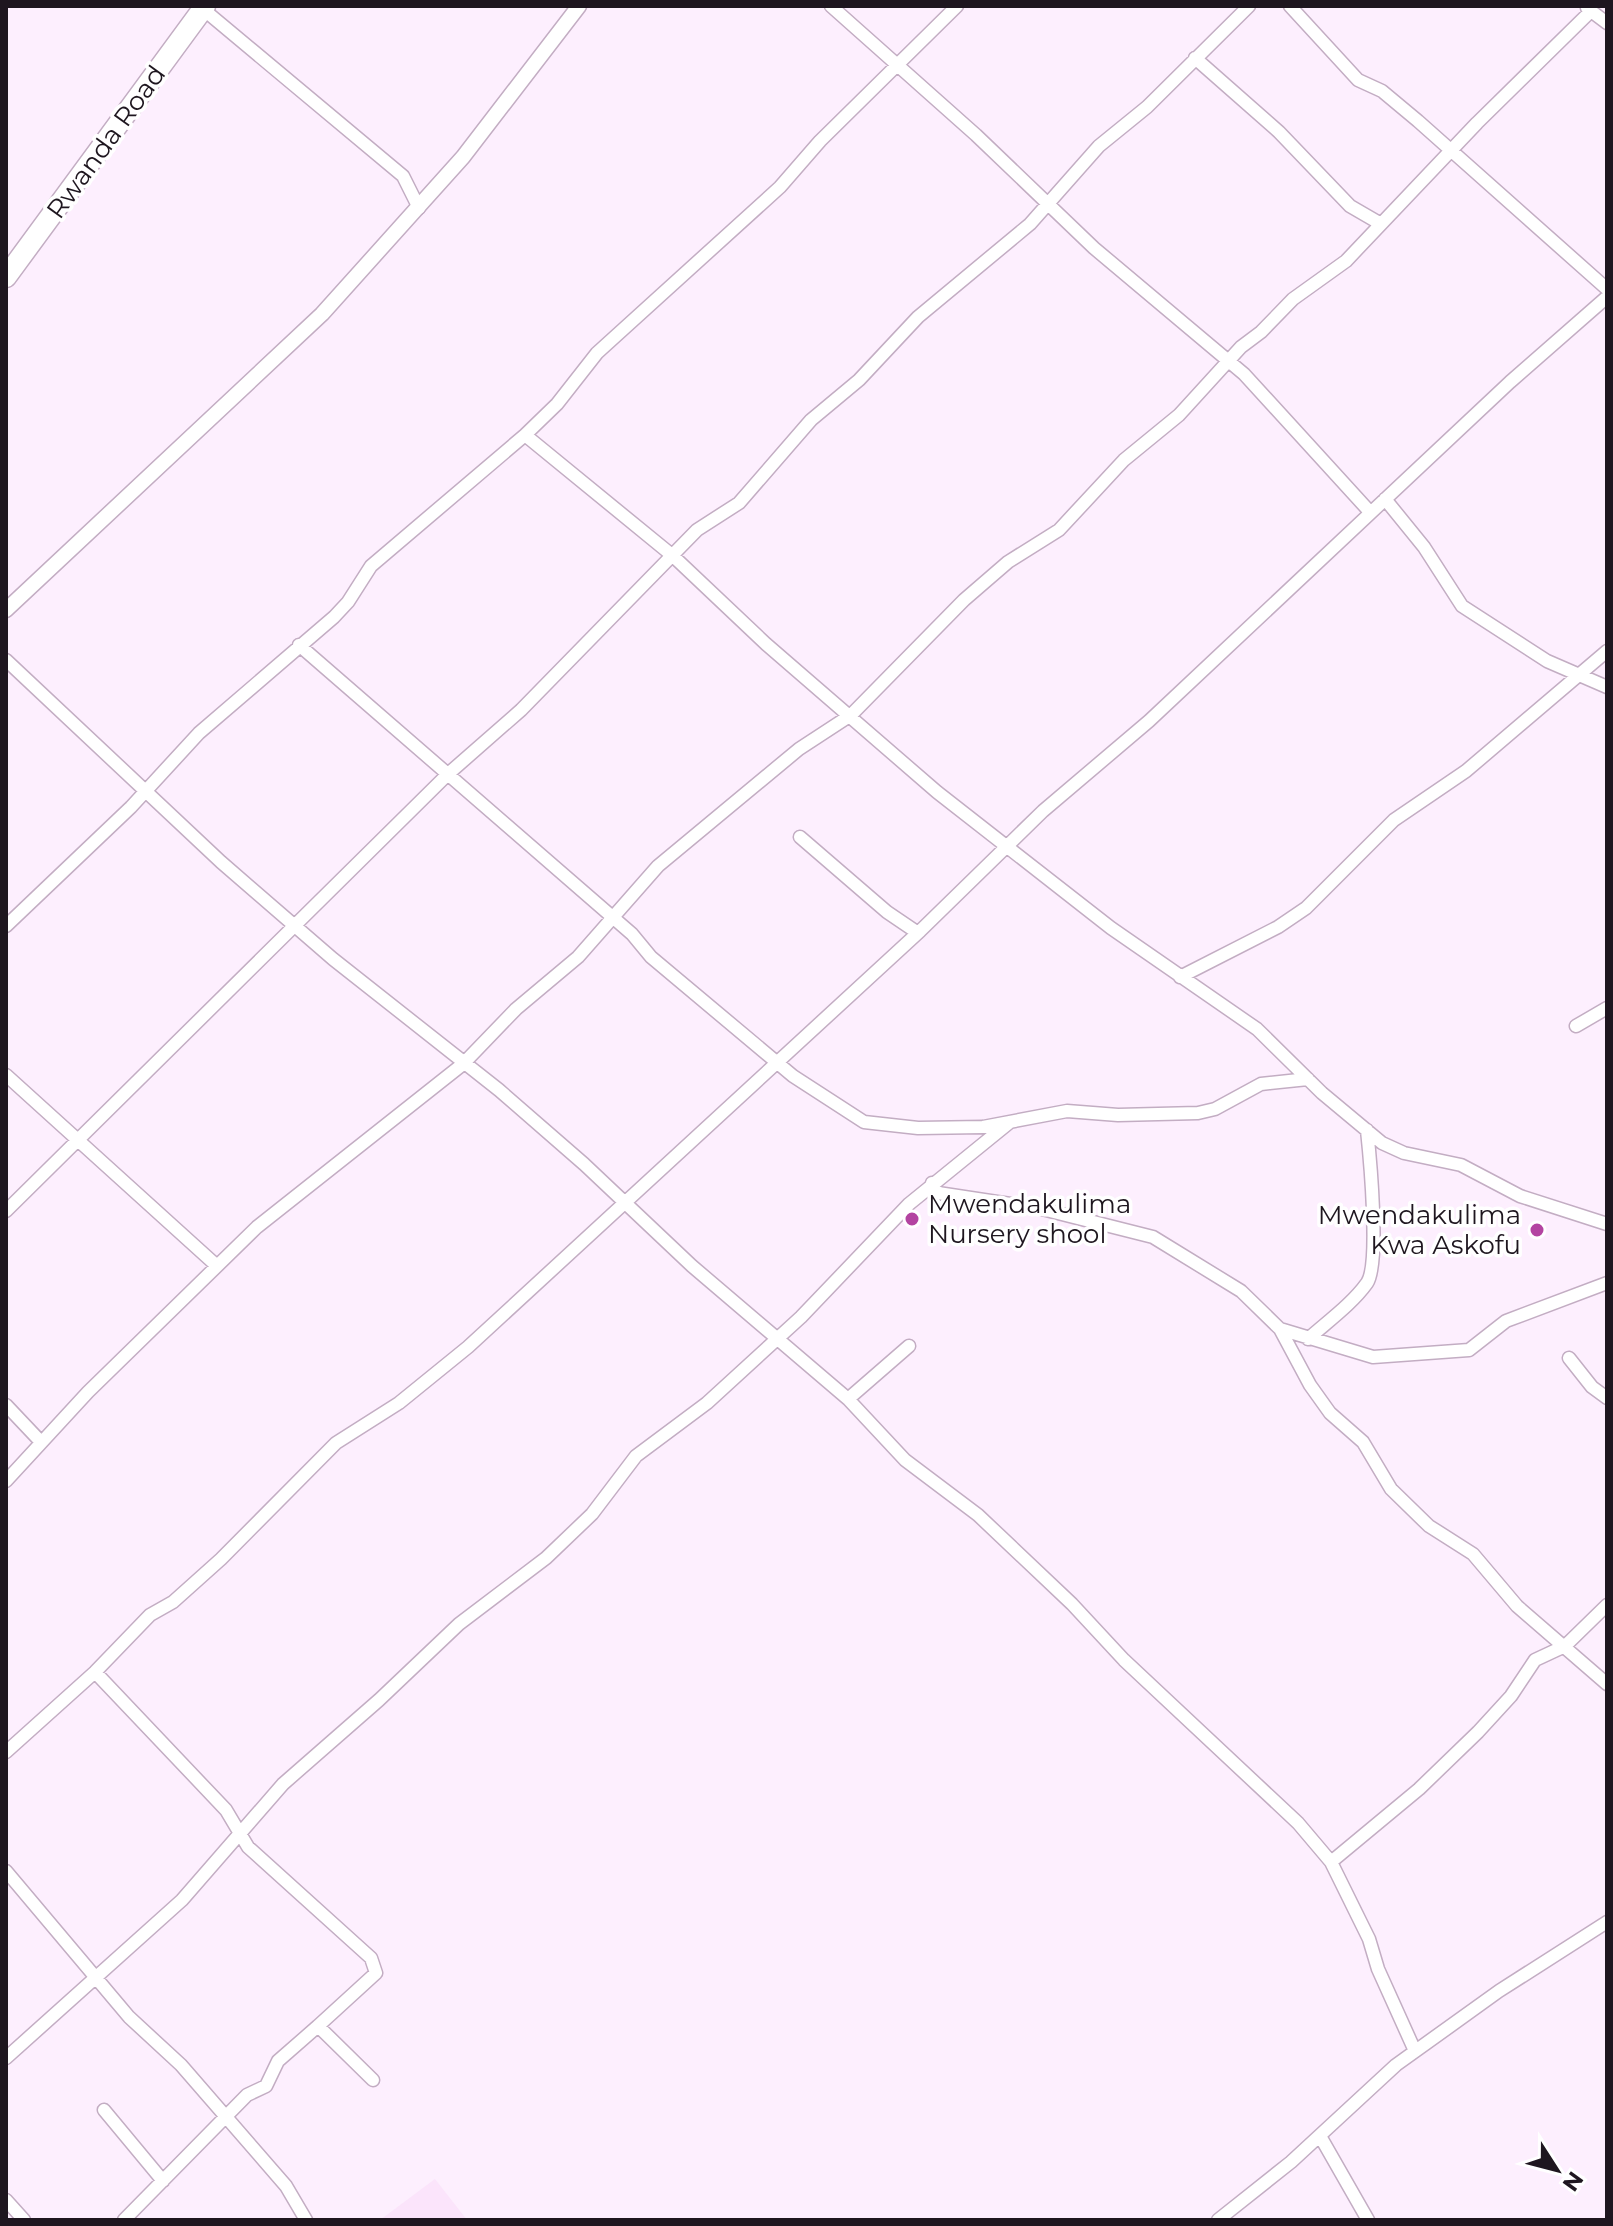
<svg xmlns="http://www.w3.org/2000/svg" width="1613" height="2226" viewBox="0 0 1613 2226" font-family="Montserrat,sans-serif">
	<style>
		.built { fill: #fbe4fb }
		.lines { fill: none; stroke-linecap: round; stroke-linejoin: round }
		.minor-casing { stroke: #c3adc3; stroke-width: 15 }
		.tertiary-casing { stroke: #c3adc3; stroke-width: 17 }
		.trunk-casing { stroke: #c3adc3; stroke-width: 23 }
		.minor { stroke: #fff; stroke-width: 12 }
		.tertiary { stroke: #fff; stroke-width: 14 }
		.trunk { stroke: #fff; stroke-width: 20 }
		.poi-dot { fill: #b344a1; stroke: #fff; stroke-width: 3 }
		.labels { text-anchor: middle; stroke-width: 7; stroke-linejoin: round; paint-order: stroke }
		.street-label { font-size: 26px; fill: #1e161f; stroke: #fff }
		.poi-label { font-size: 26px; fill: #1e161f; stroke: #fff; text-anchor: start }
	</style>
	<rect width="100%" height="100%" fill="#fdeffe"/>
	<path class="built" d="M 435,2179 L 467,2220 L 380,2220 Z"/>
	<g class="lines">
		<g class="minor-casing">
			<path id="minor" d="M 831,6 L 976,135 L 1094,248 L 1244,374 L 1370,512
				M 1290,6 L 1358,80 L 1382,91 L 1418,121 L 1607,289
				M 1587,8 L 1607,23
				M 203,9 L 403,176 L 419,208
				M 1195,58 L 1279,132 L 1350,206 L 1381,224
				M 525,435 L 673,556 L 766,644 L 937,792 L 1111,928 L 1257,1029 L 1322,1093 L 1382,1143 L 1404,1153 L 1461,1165 L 1520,1196 L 1607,1224
				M 1385,499 L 1424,547 L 1462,606 L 1547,661 L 1607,687
				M 299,645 L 632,934 L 651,957 L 793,1076 L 864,1122 L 918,1128 L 983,1127 L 1067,1111 L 1118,1115 L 1198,1113 L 1215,1109 L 1261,1084 L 1308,1079
				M 6,660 L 221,862 L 333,959 L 499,1090 L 584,1164 L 692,1266 L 848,1399 L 905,1460 L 978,1515 L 1072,1604 L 1124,1660 L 1298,1823 L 1331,1862 L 1369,1939 L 1378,1969 L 1415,2051
				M 800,837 L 887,912 L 918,933
				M 6,926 L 131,807 L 199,733 L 334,617 L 348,602 L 371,566 L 525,435 L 557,404 L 597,353 L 780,187 L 820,141 L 957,6
				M 1180,977 L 1278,927 L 1306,908 L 1394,820 L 1466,771 L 1607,651
				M 1576,1026 L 1607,1008
				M 6,1075 L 217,1266
				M 932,1183 L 938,1193 L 1038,1208 L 1153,1237 L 1241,1291 L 1280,1329 L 1373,1357 L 1469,1350 L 1506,1321 L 1607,1283
				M 6,1211 L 448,774 L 521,710 L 697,530 L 739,503 L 811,420 L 859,380 L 918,317 L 1030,224 L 1099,146 L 1147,107 L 1249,6
				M 1280,1329 L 1310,1385 L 1330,1413 L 1363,1442 L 1391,1489 L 1429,1526 L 1473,1554 L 1517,1606 L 1607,1684
				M 1308,1339 C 1327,1322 1352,1304 1367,1283 C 1380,1264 1370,1158 1367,1130
				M 1569,1358 L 1592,1387 L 1607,1398
				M 848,1399 L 909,1346
				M 6,1405 L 41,1442
				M 6,1481 L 88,1392 L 257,1227 L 463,1064 L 516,1009 L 578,957 L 658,866 L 799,749 L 851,715 L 964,600 L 1008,562 L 1059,530 L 1124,460 L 1179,415 L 1241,347 L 1261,332 L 1293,299 L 1346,261 L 1477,123 L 1591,11
				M 95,1672 L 226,1810 L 248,1847 L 371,1958 L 376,1973 L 318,2026
				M 6,1752 L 95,1672 L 150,1615 L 173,1602 L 221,1559 L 336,1443 L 399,1403 L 468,1347 L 920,931 L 1043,811 L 1149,721 L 1510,382 L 1607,297
				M 1331,1862 L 1419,1789 L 1478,1732 L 1511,1696 L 1535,1660 L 1565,1646 L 1607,1605
				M 6,1871 L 129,2017 L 181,2065 L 286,2186 L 306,2220
				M 6,2058 L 182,1900 L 283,1784 L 379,1700 L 459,1624 L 546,1558 L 592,1514 L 636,1456 L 707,1403 L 801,1317 L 909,1204 L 1010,1122
				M 104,2110 L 163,2181
				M 1320,2136 L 1368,2220
				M 6,2200 L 24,2220
				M 124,2220 L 247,2095 L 266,2086 L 278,2061 L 318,2026 L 373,2080
				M 1218,2220 L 1291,2162 L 1396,2065 L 1499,1991 L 1607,1922"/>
		</g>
		<g class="tertiary-casing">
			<path id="tertiary" d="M 6,610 L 322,314 L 463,157 L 579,6"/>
		</g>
		<g class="trunk-casing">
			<path id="trunk" d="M 6,277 L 205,6"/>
		</g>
		<use href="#minor" class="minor"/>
		<use href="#tertiary" class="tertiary"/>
		<use href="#trunk" class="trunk"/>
	</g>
	<g class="poi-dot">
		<circle cx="912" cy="1219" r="8"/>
		<circle cx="1537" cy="1230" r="8"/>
	</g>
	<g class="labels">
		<g class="street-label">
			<text transform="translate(106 142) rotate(-54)" y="9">Rwanda Road</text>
		</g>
		<g class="poi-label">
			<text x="928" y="1213">Mwendakulima<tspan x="928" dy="30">Nursery shool</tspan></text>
			<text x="1521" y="1224" text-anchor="end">Mwendakulima<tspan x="1521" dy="30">Kwa Askofu</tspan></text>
		</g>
	</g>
	<rect width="1613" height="2226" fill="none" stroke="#1e161f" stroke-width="16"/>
	<g transform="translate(1557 2170) rotate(126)" stroke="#ffffff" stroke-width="6" paint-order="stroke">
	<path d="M0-6L14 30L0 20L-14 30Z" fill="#1e161f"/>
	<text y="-12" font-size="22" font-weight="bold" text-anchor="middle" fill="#1e161f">N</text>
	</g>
</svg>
